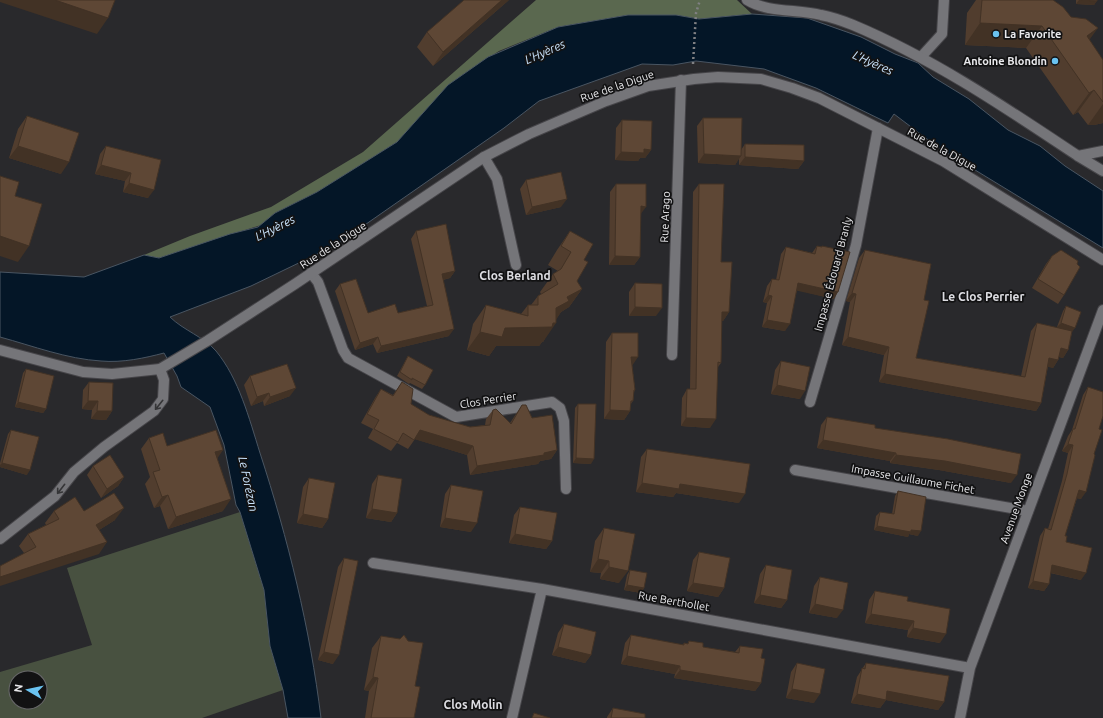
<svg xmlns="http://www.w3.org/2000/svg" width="1103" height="718" viewBox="0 0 1103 718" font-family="Ubuntu,sans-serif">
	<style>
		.green { fill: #485140; fill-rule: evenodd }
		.forest { fill: #5a684f }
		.water { fill: #041627; stroke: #495562 }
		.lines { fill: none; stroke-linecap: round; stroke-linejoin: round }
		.service-casing { stroke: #464549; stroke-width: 12 }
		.minor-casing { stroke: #464549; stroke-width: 12 }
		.tertiary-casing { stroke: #464549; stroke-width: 12 }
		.path { stroke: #808083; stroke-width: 2.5; stroke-dasharray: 2 3; stroke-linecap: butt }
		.service { stroke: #757579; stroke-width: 10 }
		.minor { stroke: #757579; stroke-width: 10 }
		.tertiary { stroke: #757579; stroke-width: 10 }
		.wall { fill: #513d2e }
		.shaded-wall { fill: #423225 }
		.building { fill: #5e4735; stroke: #423225 }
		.oneway { stroke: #353537 }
		.poi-dot { fill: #6ac3f1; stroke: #121213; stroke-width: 1.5 }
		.labels { text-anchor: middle; stroke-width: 3.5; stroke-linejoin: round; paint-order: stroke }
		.poi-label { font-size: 11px; font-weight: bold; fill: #e9e9ec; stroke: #121213; text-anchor: start }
		.street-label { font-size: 11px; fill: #e9e9ec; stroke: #121213 }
		.water-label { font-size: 12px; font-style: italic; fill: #c9e3fc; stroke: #121213 }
		.neighbourhood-label { font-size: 12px; font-weight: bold; fill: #dddde2; stroke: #121213 }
	</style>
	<rect width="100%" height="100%" fill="#29292c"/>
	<path class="green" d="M 240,512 L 264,590 L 270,646 L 283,690 L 202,718 L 0,718 L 0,672 L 92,645 L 67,568 ZM 16,678 L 40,678 L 40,702 L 16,702 Z"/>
	<path class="forest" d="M 536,0 L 737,0 L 752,14 L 699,19 L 676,15 L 628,15 L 558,27 L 499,51 L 461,76 L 397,142 L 358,167 L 317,192 L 275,213 L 261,225 L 159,258 L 144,255 L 190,236 L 271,207 L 363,152 Z"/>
	<path class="water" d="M 752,14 L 807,18 L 861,37 L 895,54 L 918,63 L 933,77 L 969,99 L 1008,130 L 1040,146 L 1065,166 L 1103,191 L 1103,248 L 939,148 L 894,114 L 888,123 L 816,88 L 764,69 L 696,61 L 673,65 L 642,64 L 539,101 L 504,128 L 336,245 L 251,286 L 170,317 C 183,330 204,337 216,351 C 239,379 249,418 260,453 C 288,539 310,628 321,718 L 288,718 L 283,690 L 270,646 L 264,590 L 240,512 L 236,505 L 224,445 L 210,407 L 181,387 L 177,376 L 164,353 C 145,358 122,363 101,361 C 67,359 33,346 0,337 L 0,272 L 84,277 L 144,255 L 159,258 L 230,234 L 258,227 L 275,213 L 317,192 L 397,142 L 448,85 L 488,57 L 558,27 L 628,15 L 676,15 L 699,19 Z"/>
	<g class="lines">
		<g class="service-casing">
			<path id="service" d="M 921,57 L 942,34 L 944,0
				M 484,157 L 497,179 L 516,265
				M 810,402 L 856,245 L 878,128
				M 795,470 L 1028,511"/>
		</g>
		<g class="minor-casing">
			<path id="minor" d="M 747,0 C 768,13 797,9 821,15 C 831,17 843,21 853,25 C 934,59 1006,108 1078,156 L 1103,151
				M 1078,156 L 1103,171
				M 311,273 L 318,282 L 343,350 L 348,358 L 456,417 L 552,402 L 560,408 L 564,421 L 566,489
				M 672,355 L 681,80
				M 0,539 L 55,496 L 74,472 L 104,447 L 154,411 L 163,399 L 164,380 L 160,369
				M 373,563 L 542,589 L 970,668
				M 512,718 L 542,589
				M 960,718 L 970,668 L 1103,310"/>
		</g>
		<g class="tertiary-casing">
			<path id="tertiary" d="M 0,350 L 83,372 L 112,374 L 160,369 L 207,341 L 295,284 L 484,157 L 529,134 L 606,101 L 648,86 L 694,79 L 718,77 L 761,79 L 792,88 L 819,98 L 943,161 L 1103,260"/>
		</g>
		<path class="path" d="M 693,64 L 696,13 L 700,0"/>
		<use href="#service" class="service"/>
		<use href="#minor" class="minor"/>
		<use href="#tertiary" class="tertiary"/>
	</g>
	<path class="wall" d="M 509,0 L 433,66 L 417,47 L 427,32 Z
		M 976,0 L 982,0 L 1071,17 L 1089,40 L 1103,60 L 1103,123 L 1094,125 L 1088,125 L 1078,112 L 1073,115 L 1026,48 L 965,45 L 967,13 Z
		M 1076,0 L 1097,0 L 1094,5 L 1076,4 Z
		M 27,116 L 61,174 L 9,158 L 18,129 Z
		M 703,118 L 741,150 L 745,144 L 804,161 L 798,169 L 739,165 L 739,158 L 735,165 L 698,163 L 697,126 Z
		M 622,120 L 651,150 L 645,158 L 640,158 L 638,161 L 615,160 L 616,128 Z
		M 106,146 L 161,160 L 148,198 L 123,192 L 125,181 L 95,174 L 100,154 Z
		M 526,180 L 561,207 L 526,215 L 520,189 Z
		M 616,184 L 640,257 L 634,265 L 609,265 L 610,192 Z
		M 699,184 L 721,262 L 729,312 L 723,321 L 722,321 L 721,363 L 718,367 L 710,428 L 681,426 L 682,398 L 687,389 L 690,389 L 693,192 Z
		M 416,231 L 455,271 L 450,278 L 443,280 L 449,336 L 377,353 L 373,344 L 355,350 L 335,291 L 340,284 L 368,313 L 398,313 L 427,306 L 411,239 Z
		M 570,231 L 584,260 L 577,281 L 582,289 L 569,307 L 561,312 L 556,319 L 543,342 L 542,342 L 539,346 L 496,346 L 489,356 L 467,350 L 473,324 L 486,305 L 521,314 L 528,305 L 531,305 L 538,296 L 541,294 L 540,292 L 553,274 L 558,271 L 548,265 L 557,250 Z
		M 817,246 L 821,247 L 822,246 L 834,299 L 797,290 L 785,331 L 762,327 L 767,303 L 763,302 L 767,286 L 772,279 L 776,280 L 781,254 L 786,247 L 812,253 Z
		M 865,250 L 924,300 L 916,358 L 1021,376 L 1031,331 L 1037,323 L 1062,329 L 1057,327 L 1063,311 L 1066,306 L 1072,332 L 1068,350 L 1063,358 L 1059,357 L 1058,360 L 1053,368 L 1048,366 L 1041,403 L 1036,411 L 879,382 L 884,355 L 842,345 L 850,302 L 846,301 L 859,258 Z
		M 1052,256 L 1064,295 L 1058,304 L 1032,288 L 1046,264 Z
		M 635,283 L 656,316 L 629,316 L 629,292 Z
		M 612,333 L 632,365 L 635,390 L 634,392 L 633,401 L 630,405 L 630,411 L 624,420 L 604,419 L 606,342 Z
		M 408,356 L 425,385 L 422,389 L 410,383 L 409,384 L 397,376 Z
		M 781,361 L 800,399 L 771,394 L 775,370 Z
		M 26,369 L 46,409 L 43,413 L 15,407 L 23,373 Z
		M 250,376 L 290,396 L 264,406 L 263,401 L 251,406 L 244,385 Z
		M 89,382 L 112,411 L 106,420 L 91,419 L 92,410 L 82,409 L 83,390 Z
		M 402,382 L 411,404 L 429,415 L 470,427 L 485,425 L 486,419 L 493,410 L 510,423 L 522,405 L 557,450 L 551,459 L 540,461 L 538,464 L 470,475 L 467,455 L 415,439 L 408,449 L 397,443 L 391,451 L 368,438 L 373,429 L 361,423 L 375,398 L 381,389 L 393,395 Z
		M 1088,387 L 1099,429 L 1094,454 L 1081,499 L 1077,498 L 1065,536 L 1066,542 L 1081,580 L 1050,573 L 1049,584 L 1044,591 L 1028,588 L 1040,536 L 1045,528 L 1048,529 L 1062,481 L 1068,453 L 1062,451 L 1068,436 L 1072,430 L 1083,395 Z
		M 578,404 L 591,464 L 573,463 L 575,408 Z
		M 827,417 L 875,428 L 1011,483 L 939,470 L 890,463 L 890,461 L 817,448 L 821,425 Z
		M 11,430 L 27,475 L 0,467 L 0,463 L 8,434 Z
		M 149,438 L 167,446 L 217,458 L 223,511 L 168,529 L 160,506 L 154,508 L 145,484 L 150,477 L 141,449 Z
		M 647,449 L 739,503 L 676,493 L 673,497 L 636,492 L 641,457 Z
		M 93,466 L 124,477 L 118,486 L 101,498 L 87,475 Z
		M 378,475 L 397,513 L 391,522 L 366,518 L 372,484 Z
		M 309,478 L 328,519 L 322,528 L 297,523 L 303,487 Z
		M 451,485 L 471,532 L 440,527 L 445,494 Z
		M 898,491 L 918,536 L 909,534 L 908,537 L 874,530 L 876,516 L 880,512 L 892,514 L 895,496 Z
		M 520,507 L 552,541 L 546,549 L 509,543 L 514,515 Z
		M 54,511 L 84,511 L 115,520 L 99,530 L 99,554 L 24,553 L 19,546 L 28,534 L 46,525 L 45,523 Z
		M 604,528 L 619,583 L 600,579 L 601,573 L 590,572 L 595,541 Z
		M 699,552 L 724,588 L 718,597 L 687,591 L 693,560 Z
		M 344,558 L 333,664 L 318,660 L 338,567 Z
		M 766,565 L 787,600 L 781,608 L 754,603 L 760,574 Z
		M 630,570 L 644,588 L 641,593 L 624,590 L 627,575 Z
		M 820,577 L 837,618 L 809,613 L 814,586 Z
		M 875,591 L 907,601 L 940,643 L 907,637 L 908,630 L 865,623 L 869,600 Z
		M 564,624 L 591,655 L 585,663 L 552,655 L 558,633 Z
		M 631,635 L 683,645 L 684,643 L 687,644 L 689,641 L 703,647 L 735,652 L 740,646 L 761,658 L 761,683 L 755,691 L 674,678 L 675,674 L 621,664 L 625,643 Z
		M 381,636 L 415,686 L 414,718 L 365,718 L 369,691 L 364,690 L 372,648 Z
		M 797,663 L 814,703 L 786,698 L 791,672 Z
		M 866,663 L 944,702 L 938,710 L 886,700 L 880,708 L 851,703 L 857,677 Z
		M 613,708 L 645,718 L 607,718 L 607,717 Z"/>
	<path class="shaded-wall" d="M 0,0 L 55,0 L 108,18 L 97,34 L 0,2 Z
		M 502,0 L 509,0 L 433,66 L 443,52 Z
		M 1079,0 L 1097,1 L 1094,5 L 1076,4 Z
		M 980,23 L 1042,26 L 1026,48 L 965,45 Z
		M 1098,28 L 1082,50 L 1087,36 Z
		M 1094,90 L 1078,112 L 1073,115 L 1089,93 Z
		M 1103,104 L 1103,123 L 1094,125 L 1088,125 Z
		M 18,146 L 69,162 L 61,174 L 9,158 Z
		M 644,149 L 651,150 L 645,158 L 640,158 L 638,161 L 615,160 L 621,152 Z
		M 704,154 L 741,156 L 735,165 L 698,163 Z
		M 745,157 L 804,161 L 798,169 L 739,165 Z
		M 101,165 L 131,173 L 125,181 L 95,174 Z
		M 129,183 L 154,190 L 148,198 L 123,192 Z
		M 567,199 L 561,207 L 526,215 L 532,207 Z
		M 641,206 L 646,207 L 640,215 Z
		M 0,236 L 29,246 L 18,262 L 0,256 Z
		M 615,256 L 640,257 L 634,265 L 609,265 Z
		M 455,271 L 450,278 L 437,281 L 442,274 Z
		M 798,283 L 838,292 L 834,299 L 794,290 Z
		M 582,289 L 569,307 L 561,312 L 556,320 L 556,308 L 567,297 Z
		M 852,293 L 856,294 L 850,302 L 846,301 Z
		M 768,295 L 772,296 L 767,303 L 763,302 Z
		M 635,307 L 662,308 L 656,316 L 629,316 Z
		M 722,312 L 729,312 L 723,321 L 716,320 Z
		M 767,320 L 790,324 L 785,331 L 762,327 Z
		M 553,323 L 556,323 L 543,342 L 542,342 L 539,346 L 496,346 L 489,356 L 467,350 L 480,332 L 505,328 Z
		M 1061,323 L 1075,328 L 1072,332 L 1057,327 Z
		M 454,329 L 449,336 L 377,353 L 381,346 Z
		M 378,337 L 373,344 L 355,350 L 360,343 Z
		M 848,337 L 889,347 L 884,355 L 842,345 Z
		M 1061,348 L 1068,350 L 1063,358 L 1055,356 Z
		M 631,357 L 638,357 L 632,366 Z
		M 1049,358 L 1058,360 L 1053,368 L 1044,366 Z
		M 885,374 L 1041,403 L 1036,411 L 879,382 Z
		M 777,385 L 805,391 L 800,399 L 771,394 Z
		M 296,388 L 290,396 L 264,406 L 270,397 Z
		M 269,393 L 263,401 L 251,406 L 257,397 Z
		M 88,401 L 98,401 L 92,410 L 82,409 Z
		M 18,402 L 46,409 L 43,413 L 15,407 Z
		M 610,410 L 630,411 L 624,420 L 604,419 Z
		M 97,411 L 112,411 L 106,420 L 91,419 Z
		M 686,418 L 716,419 L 710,428 L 681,426 Z
		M 420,430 L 473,446 L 467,455 L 414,439 Z
		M 823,440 L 896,453 L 890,461 L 817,448 Z
		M 1068,444 L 1073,445 L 1068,453 L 1062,451 Z
		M 223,450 L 215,462 L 215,452 Z
		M 557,450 L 551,459 L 540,461 L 538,464 L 470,475 L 477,466 Z
		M 896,455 L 945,461 L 1017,475 L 1011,483 L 939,470 L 890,463 Z
		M 576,458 L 594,459 L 591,464 L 573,463 Z
		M 2,463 L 30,470 L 27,475 L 0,467 L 0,465 Z
		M 124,477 L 118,486 L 101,498 L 107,489 Z
		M 642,483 L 680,484 L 745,494 L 739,503 L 676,493 L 673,497 L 636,492 Z
		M 1079,490 L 1086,492 L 1081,499 L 1074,498 Z
		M 168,495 L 160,506 L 154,508 L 162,497 Z
		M 231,499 L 223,511 L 168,529 L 176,517 Z
		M 124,508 L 115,520 L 88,537 L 96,525 Z
		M 372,509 L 397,513 L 391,522 L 366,518 Z
		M 303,514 L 328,519 L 322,528 L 297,523 Z
		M 445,518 L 477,523 L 471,532 L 440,527 Z
		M 877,526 L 911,530 L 921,531 L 918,536 L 909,534 L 908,537 L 874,530 Z
		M 515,534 L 552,541 L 546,549 L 509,543 Z
		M 107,542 L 99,554 L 0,586 L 0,577 Z
		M 598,559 L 609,561 L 601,573 L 590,572 Z
		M 1052,565 L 1086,573 L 1081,580 L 1047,572 Z
		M 609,567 L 628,571 L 619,583 L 600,579 Z
		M 1033,581 L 1049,584 L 1044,591 L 1028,588 Z
		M 693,583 L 724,588 L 718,597 L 687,591 Z
		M 627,585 L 644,588 L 641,593 L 624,590 Z
		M 760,595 L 787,600 L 781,608 L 754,603 Z
		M 815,604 L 843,610 L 837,618 L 809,613 Z
		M 871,614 L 914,621 L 908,630 L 865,623 Z
		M 913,628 L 946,634 L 940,643 L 907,637 Z
		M 558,647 L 591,655 L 585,663 L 552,655 Z
		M 324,652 L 339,655 L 333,664 L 318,660 Z
		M 627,656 L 680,666 L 675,674 L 621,664 Z
		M 680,670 L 761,683 L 755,691 L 674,678 Z
		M 373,677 L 378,678 L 369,691 L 364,690 Z
		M 792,689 L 820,694 L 814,703 L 786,698 Z
		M 887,691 L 944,702 L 938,710 L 886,700 L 880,708 L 851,703 L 857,694 Z"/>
	<path class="building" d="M 55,0 L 115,0 L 108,18 Z
		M 464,0 L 502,0 L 443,52 L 427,32 Z
		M 982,0 L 1053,0 L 1063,7 L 1071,17 L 1086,19 L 1098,28 L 1087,36 L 1103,60 L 1103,102 L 1094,90 L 1089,93 L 1042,26 L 980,23 Z
		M 1081,0 L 1097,0 L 1097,1 Z
		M 27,116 L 79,133 L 69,162 L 18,146 Z
		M 703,118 L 742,118 L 741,156 L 704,154 Z
		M 622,120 L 652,121 L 651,150 L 644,149 L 644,153 L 621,152 Z
		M 745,144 L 804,145 L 804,161 L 745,157 Z
		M 106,146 L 161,160 L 154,190 L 129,183 L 131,173 L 101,165 Z
		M 561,172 L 567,199 L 532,207 L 526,180 Z
		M 0,176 L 19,182 L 15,196 L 42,204 L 29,246 L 0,236 Z
		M 616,184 L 646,184 L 646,207 L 641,206 L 640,257 L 615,256 Z
		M 699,184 L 724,184 L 721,262 L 732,262 L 729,312 L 722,312 L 721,363 L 718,362 L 716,419 L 686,418 L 687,389 L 696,389 Z
		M 446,224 L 455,271 L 442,274 L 454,329 L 381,346 L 378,337 L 360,343 L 340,284 L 356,279 L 368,313 L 395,304 L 398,313 L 433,305 L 416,231 Z
		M 570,231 L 593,244 L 584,260 L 588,262 L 577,281 L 582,289 L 567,297 L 569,301 L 556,308 L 556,323 L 553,323 L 552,327 L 505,328 L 502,337 L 480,332 L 486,305 L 528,316 L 528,305 L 538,305 L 538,296 L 558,284 L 553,274 L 561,269 L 571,252 L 561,246 Z
		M 817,246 L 822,247 L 822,246 L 850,252 L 838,292 L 798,283 L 790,324 L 767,320 L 772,296 L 768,295 L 772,279 L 779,280 L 786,247 L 815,254 Z
		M 865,250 L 931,264 L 924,300 L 929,301 L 916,358 L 1025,377 L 1037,323 L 1072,331 L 1068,350 L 1061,348 L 1058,360 L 1049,358 L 1041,403 L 885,374 L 889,347 L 848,337 L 856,294 L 852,293 Z
		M 1061,250 L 1078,261 L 1077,264 L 1080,267 L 1064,295 L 1038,279 L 1052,256 Z
		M 635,283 L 662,284 L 662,308 L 635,307 Z
		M 1066,306 L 1081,312 L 1075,328 L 1061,323 Z
		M 612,333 L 638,333 L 638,357 L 631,357 L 635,390 L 634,390 L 633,401 L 631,401 L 630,411 L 610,410 Z
		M 408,356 L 433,370 L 425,385 L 412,378 L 412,380 L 400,372 Z
		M 781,361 L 810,367 L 805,391 L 777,385 Z
		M 287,364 L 296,388 L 270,397 L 269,393 L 257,397 L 250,376 Z
		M 26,369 L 54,376 L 46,409 L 18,402 Z
		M 89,382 L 113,383 L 112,411 L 97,411 L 98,401 L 88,401 Z
		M 402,382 L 413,389 L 411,404 L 429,415 L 470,427 L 490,425 L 493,410 L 496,409 L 511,424 L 522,405 L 526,405 L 532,418 L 552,415 L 557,450 L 544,453 L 544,455 L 477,466 L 473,446 L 420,430 L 414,440 L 403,433 L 398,442 L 374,429 L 379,420 L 367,414 L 381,389 L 393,396 Z
		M 1088,387 L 1103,392 L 1103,416 L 1099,429 L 1102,430 L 1094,454 L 1095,455 L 1086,492 L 1079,490 L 1065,536 L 1067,536 L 1066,542 L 1092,548 L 1086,573 L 1052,565 L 1049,584 L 1033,581 L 1045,528 L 1051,530 L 1067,474 L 1073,445 L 1068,444 L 1073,429 L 1075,429 Z
		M 578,404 L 596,404 L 594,459 L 576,458 Z
		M 827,417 L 875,425 L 875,428 L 948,439 L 1021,454 L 1017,475 L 945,461 L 896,455 L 896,453 L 823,440 Z
		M 11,430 L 39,437 L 30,470 L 2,463 Z
		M 216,430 L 223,450 L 215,452 L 231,499 L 176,517 L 168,495 L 162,497 L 153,472 L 160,470 L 149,438 L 163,433 L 167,446 Z
		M 647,449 L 750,464 L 745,494 L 680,484 L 679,489 L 642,483 Z
		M 110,455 L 124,477 L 107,489 L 93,466 Z
		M 378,475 L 402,479 L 397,513 L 372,509 Z
		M 309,478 L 335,483 L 328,519 L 303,514 Z
		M 451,485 L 483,491 L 477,523 L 445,518 Z
		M 898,491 L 926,497 L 921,531 L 911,530 L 911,532 L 877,526 L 880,512 L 894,514 Z
		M 114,493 L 124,508 L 96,525 L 107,542 L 0,577 L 0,566 L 36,547 L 28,534 L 59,519 L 54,511 L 75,497 L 84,511 Z
		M 520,507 L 557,513 L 552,541 L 515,534 Z
		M 604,528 L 635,534 L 628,571 L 609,567 L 609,561 L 598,559 Z
		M 699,552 L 730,558 L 724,588 L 693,583 Z
		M 344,558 L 358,561 L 339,655 L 324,652 Z
		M 766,565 L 792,570 L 787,600 L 760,595 Z
		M 630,570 L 647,573 L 644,588 L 627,585 Z
		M 820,577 L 848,583 L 843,610 L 815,604 Z
		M 875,591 L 908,597 L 907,601 L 950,609 L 946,634 L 913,628 L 914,621 L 871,614 Z
		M 564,624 L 596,632 L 591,655 L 558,647 Z
		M 404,635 L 408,641 L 423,643 L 415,686 L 420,687 L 414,718 L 371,718 L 378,678 L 373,677 L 381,636 L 400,639 Z
		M 631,635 L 684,645 L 684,643 L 688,644 L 689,641 L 703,643 L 703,647 L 739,653 L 740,646 L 763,649 L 761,658 L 765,659 L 761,683 L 680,670 L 680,666 L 627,656 Z
		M 797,663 L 825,669 L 820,694 L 792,689 Z
		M 866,663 L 949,676 L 944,702 L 887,691 L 886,700 L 857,694 L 862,668 L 865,669 Z
		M 613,708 L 645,714 L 645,718 L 611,718 Z
		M 534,713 L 550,718 L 532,718 Z"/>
	<defs><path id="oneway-shaft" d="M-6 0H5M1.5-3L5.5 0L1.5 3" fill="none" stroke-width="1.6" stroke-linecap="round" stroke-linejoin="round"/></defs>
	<g class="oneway">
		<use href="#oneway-shaft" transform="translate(159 405) rotate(129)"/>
		<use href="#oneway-shaft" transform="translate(61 489) rotate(128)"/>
	</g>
	<g class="poi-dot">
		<circle cx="996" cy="34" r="4"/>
		<circle cx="1055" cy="61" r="4"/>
	</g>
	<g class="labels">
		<g class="poi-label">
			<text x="1004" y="38">La Favorite</text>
			<text x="1047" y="65" text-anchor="end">Antoine Blondin</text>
		</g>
		<g class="street-label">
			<text transform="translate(617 86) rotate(-19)" y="4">Rue de la Digue</text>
			<text transform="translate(942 149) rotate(29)" y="4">Rue de la Digue</text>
			<text transform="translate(665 217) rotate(-88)" y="4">Rue Arago</text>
			<text transform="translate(333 245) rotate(-33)" y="4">Rue de la Digue</text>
			<text transform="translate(833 274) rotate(-75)" y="4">Impasse Édouard Branly</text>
			<text transform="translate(488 400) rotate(-9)" y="4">Clos Perrier</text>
			<text transform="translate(913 479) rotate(10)" y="4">Impasse Guillaume Fichet</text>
			<text transform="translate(1016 508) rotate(-70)" y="4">Avenue Monge</text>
			<text transform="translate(674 601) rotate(10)" y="4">Rue Berthollet</text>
		</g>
		<g class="water-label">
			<text transform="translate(545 52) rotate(-24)" y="4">L'Hyères</text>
			<text transform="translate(873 63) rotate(24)" y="4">L'Hyères</text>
			<text transform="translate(275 228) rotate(-27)" y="4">L'Hyères</text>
			<text transform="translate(248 484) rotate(78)" y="4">Le Forézan</text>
		</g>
		<g class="neighbourhood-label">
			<text x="515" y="280">Clos Berland</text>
			<text x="983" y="301">Le Clos Perrier</text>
			<text x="473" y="709">Clos Molin</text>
		</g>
	</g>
	<g transform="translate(28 690) rotate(279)"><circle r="19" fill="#121213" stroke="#68686a"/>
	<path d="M0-3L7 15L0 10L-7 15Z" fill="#6ac3f1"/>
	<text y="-6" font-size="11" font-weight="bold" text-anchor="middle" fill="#e9e9ec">N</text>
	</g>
</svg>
